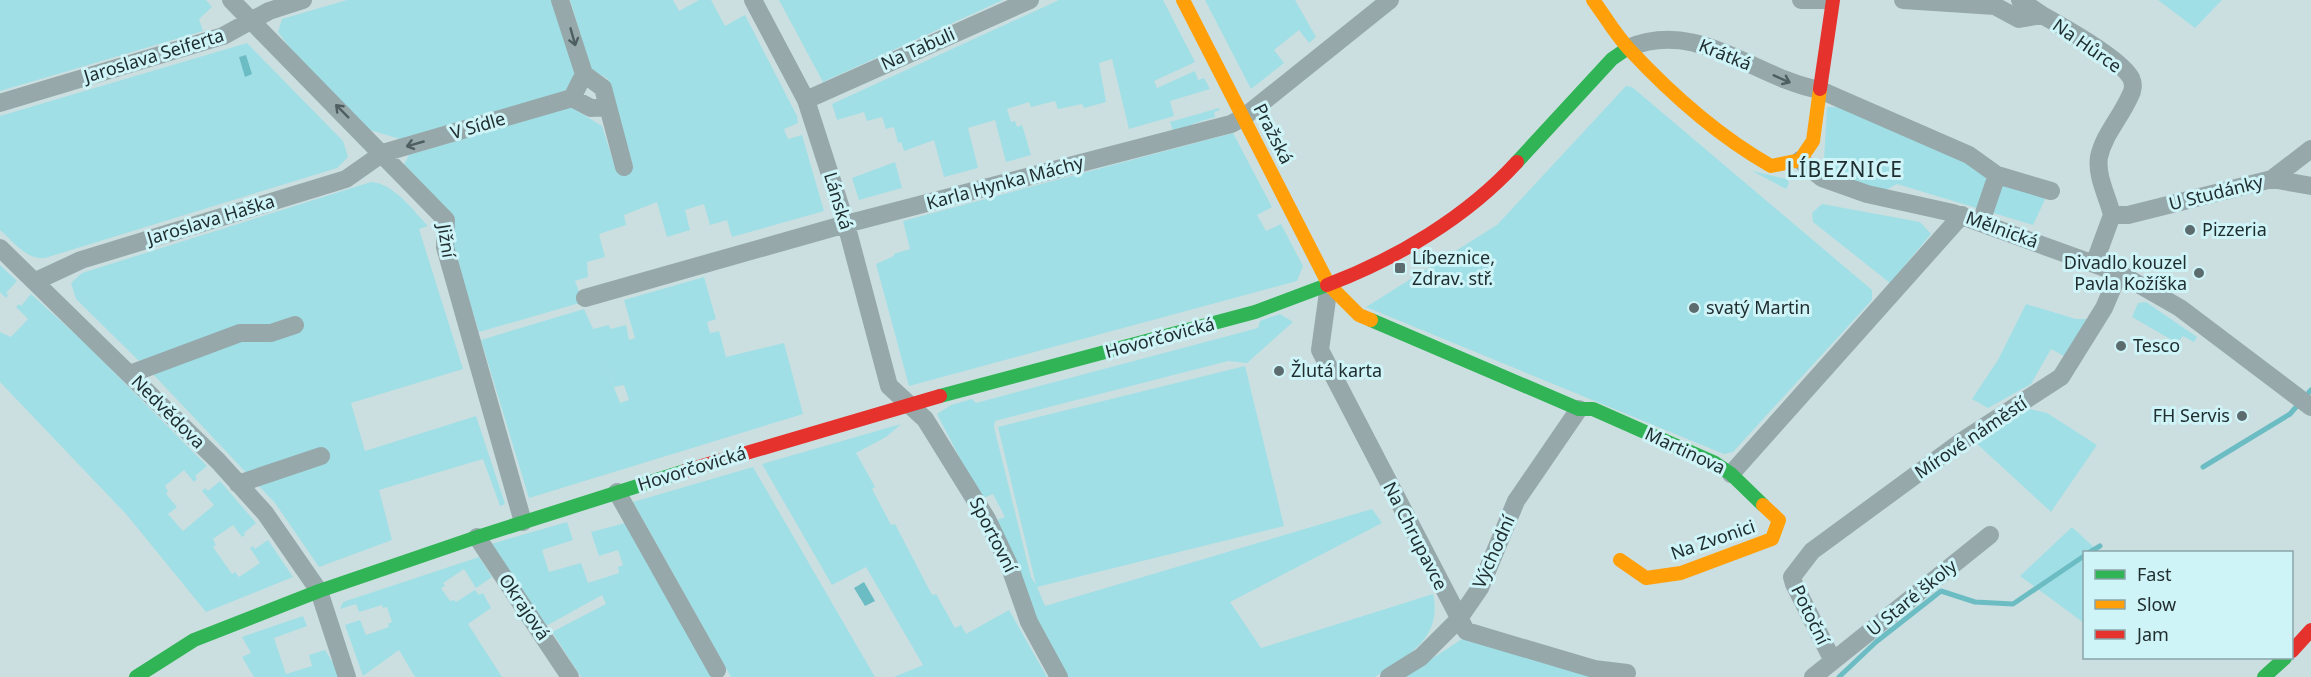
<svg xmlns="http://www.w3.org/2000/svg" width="2311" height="677" viewBox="0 0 2311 677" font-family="'Noto Sans',sans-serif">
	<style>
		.green { fill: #a0dfe5; fill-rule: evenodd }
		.water { fill: #6cbcc4 }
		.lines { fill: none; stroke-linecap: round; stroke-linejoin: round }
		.stream { stroke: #6cbcc4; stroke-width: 5 }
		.street { stroke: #96a8aa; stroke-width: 18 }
		.fast { stroke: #30b455; stroke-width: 14 }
		.slow { stroke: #ff9f0a; stroke-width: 14 }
		.jam { stroke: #e5322d; stroke-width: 14 }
		.oneway { stroke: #4f5f61 }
		.poi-dot { fill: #5c6c6e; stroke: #cff4f8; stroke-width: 2 }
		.labels { text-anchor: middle; stroke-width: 6; stroke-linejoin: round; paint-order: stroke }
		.street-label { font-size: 18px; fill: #202e30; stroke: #cff4f8 }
		.poi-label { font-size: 18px; fill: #202e30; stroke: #cff4f8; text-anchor: start }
		.quarter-label { font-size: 21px; letter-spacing: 1.5px; fill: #202e30; stroke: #cff4f8 }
	</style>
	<rect width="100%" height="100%" fill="#cbdfe1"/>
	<path class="green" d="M 0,0 L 206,0 L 212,7 L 199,19 L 203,31 L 0,91 Z
		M 347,0 L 551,0 L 557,13 L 575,75 L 566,91 L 400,139 L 370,130 L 293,52 L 278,32 L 282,19 Z
		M 570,0 L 673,0 L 679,11 L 699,0 L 711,0 L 725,26 L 745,15 L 797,116 L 798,123 L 784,129 L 788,139 L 802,135 L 824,211 L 732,237 L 727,220 L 710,225 L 704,204 L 685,210 L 690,230 L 667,237 L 657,202 L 624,215 L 626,225 L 599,234 L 605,257 L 587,262 L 588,277 L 575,281 L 583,302 L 479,332 L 453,248 L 455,218 L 404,164 L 409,155 L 571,107 L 602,126 L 616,170 L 633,166 L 608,79 L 591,69 Z
		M 779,0 L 1003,0 L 823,82 Z
		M 1059,0 L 1163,0 L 1195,62 L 1154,81 L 1157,88 L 1195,71 L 1198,80 L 1204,78 L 1210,89 L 1170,101 L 1174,116 L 1129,129 L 1112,59 L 1099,63 L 1106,102 L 1084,108 L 1082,104 L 1058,109 L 1055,101 L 1031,107 L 1029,102 L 1007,109 L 1011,122 L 1015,121 L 1017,127 L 1022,125 L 1031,155 L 1006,162 L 995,120 L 968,128 L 978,168 L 944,177 L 934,140 L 904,151 L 901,142 L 898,143 L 894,127 L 886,129 L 882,117 L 867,121 L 864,112 L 837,120 L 832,104 Z
		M 1205,0 L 1295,0 L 1316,37 L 1309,43 L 1299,30 L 1274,50 L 1284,63 L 1251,89 Z
		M 2158,0 L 2222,0 L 2195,28 Z
		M 247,43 L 343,141 L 348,157 L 337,168 L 45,258 C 26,260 13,241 0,230 L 0,116 Z
		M 1626,86 L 1632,87 L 1872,290 L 1872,300 L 1733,452 L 1724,454 L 1366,307 L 1497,225 Z
		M 1827,107 L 1839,107 L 2048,193 L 2033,225 L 1897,184 L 1884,191 C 1865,186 1833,180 1824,160 Z
		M 1219,108 L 1220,110 L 1214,112 L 1215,117 L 1192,124 L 1194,130 L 1174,134 L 1170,122 Z
		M 1233,133 L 1272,207 L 1257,215 L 1266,231 L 1281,224 L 1303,266 L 1297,281 L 909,386 L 876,264 L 894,256 L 894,254 L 910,249 L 903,221 Z
		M 895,162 L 902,188 L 859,200 L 852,178 Z
		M 1752,171 L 1787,179 L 1789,183 L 1786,189 Z
		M 371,182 C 394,183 413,211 428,226 L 419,229 L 463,369 L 351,403 L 365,451 L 476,416 L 505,504 L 500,506 L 483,459 L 379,490 L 392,540 L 319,567 L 275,503 L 150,371 L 271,325 L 240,328 L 139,361 L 76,299 L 71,283 L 82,273 Z
		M 1822,204 L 1920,222 L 1931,234 L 1890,283 L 1813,222 L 1812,213 Z
		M 0,265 L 17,281 L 6,293 L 8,295 L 6,298 L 0,292 Z
		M 704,277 L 716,319 L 707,322 L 710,333 L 719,331 L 726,357 L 784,343 L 803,414 L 529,498 L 481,340 L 584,309 L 593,329 L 609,325 L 610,329 L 626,325 L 629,340 L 635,338 L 624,300 ZM 602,357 L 614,387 L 624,385 L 629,400 L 620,403 Z
		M 31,294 L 85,343 L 207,466 L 195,476 L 197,479 L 194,482 L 184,470 L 165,486 L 168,491 L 166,494 L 177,507 L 168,514 L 183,531 L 214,505 L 202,491 L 205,488 L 208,491 L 220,481 L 256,523 L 244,533 L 245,535 L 242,537 L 233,525 L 213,539 L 216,545 L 213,547 L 232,574 L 235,572 L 239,577 L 260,563 L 250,548 L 253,546 L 255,549 L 268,540 L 293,577 L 206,612 L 126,514 L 0,382 L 0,332 L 11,337 L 28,319 L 16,307 L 19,304 L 21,306 Z
		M 2146,302 L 2197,337 L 2194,342 L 2183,336 L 2177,343 L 2132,317 L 2138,303 Z
		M 2026,304 L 2076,319 L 2087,319 L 2064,356 L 2051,349 L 2031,384 L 1988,408 L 1972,399 L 1998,360 Z
		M 1280,314 L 1293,322 L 1247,363 L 1228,361 L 995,421 L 994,427 L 1031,577 L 1036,585 L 998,427 L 1245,366 L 1284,526 L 1037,587 L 1045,606 L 1372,509 L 1382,523 L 1230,602 L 1261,648 L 1433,594 C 1443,639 1407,656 1375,677 L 1066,677 L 1037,624 L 994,521 L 1005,517 L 993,494 L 981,499 L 937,414 L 951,405 L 972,399 L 976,403 L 1258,328 L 1260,321 Z
		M 2030,409 L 2047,413 L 2097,445 L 2051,512 L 1975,442 Z
		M 901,424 L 886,437 L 856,453 L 875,487 L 872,489 L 891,525 L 895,524 L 932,595 L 936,594 L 955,628 L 961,625 L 966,634 L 1009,610 L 1047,677 L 894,677 L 923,665 L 866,567 L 832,585 L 762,464 Z
		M 753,467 L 875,677 L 731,677 L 633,502 Z
		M 567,522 L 573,540 L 542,550 L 549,572 L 581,563 L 588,583 L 619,573 L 618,567 L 623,565 L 618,550 L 599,556 L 591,532 L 625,523 L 712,677 L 581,677 L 552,632 L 606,604 L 602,595 L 546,626 L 491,544 Z
		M 2072,527 L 2099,552 L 2084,552 L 2084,623 L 2020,576 Z
		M 479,557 L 492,577 L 476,588 L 464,569 L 443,583 L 445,586 L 441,588 L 450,601 L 454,600 L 456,602 L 475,590 L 479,595 L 483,593 L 491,608 L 468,624 L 502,677 L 415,677 L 399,650 L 363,676 L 345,625 L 360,620 L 366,635 L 389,627 L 388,624 L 392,622 L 387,607 L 383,608 L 382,605 L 359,612 L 356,604 L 340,609 L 343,602 Z
		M 303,616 L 307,626 L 274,638 L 286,674 L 312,666 L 309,655 L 325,650 L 342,677 L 254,677 L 242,657 L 251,653 L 242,637 Z
		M 1465,637 L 1595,677 L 1404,677 Z"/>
	<path class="water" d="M 246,55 L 252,74 L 245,77 L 239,57 Z
		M 864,582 L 875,601 L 865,606 L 854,588 Z"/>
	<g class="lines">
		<path class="stream" d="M 2203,467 L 2290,414 L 2311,390
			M 2090,552 L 2100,546
			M 1839,677 L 1876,642 L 1941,591 L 1975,602 L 2013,604 L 2084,556"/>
		<path class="street" d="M 231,0 L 446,220 L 445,247 L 523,522
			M 560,0 L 584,74
			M 753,0 L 806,100 L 846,224 L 889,386 L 925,419 L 987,519 L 1009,565 L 1029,622 L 1059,677
			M 1801,0 L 1829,0
			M 1903,0 L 1995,6 L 2019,19 L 2042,15 C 2063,27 2120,58 2131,78 C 2134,84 2133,91 2130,96 C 2121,117 2104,134 2099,157 C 2096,177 2108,197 2112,215
			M 2020,0 L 2042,15
			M 1628,48 C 1698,18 1754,78 1820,90 L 1969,155 L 1997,175 L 2051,191
			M 572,98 L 584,74 L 603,88 L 624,167
			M 806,100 L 1030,0
			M 0,103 L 223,36 L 269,11 L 303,0
			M 1800,160 L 1822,178 L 1867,194 L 1953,213 L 2119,273 L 2180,308 L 2311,407
			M 2272,179 L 2311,186
			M 2112,215 L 2128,215 L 2272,179 L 2311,149
			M 1981,222 L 1997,175
			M 0,248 L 218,461 L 265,513 L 319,591 L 347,677
			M 2094,264 L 2112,215
			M 36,281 L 81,260 L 346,179 L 383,153 L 572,98 L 591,108 L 608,107
			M 1329,285 L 1320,350 L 1466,631 L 1594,669 L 1627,673
			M 585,298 L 846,224 L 1231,124 L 1244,117 L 1390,0
			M 130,374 L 240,333 L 271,333 L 295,325
			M 1731,474 L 1962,215
			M 238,484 L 321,456
			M 617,492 L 717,670
			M 477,537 L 570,677
			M 1833,661 L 1794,584 L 1792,577 L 1812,551 L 1962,441 L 2061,377 L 2104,308 L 2119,273
			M 1389,677 L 1421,657 L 1458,620 L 1480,588 L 1516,501 L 1579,409
			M 1813,677 L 1990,535"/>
		<path class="fast" d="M 1517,162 L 1612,59 L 1628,48
			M 1371,320 L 1579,409 L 1593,409 L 1715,463 L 1731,474 L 1763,505
			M 940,396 L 1255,312 L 1327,285
			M 136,677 L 194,640 L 319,591 L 477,537 L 685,471
			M 2264,677 L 2285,658"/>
		<path class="slow" d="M 1183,0 L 1329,285 L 1359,315 L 1371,320
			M 1593,0 C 1605,16 1615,34 1629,49 C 1669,92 1720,137 1771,166 L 1800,160 L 1813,141 L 1820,89
			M 1620,560 L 1646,578 L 1681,573 L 1772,539 L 1779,520 L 1763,505"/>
		<path class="jam" d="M 1820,89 L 1833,0
			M 1327,285 C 1396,259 1467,217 1517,162
			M 685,471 L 940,396
			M 2292,651 L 2311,630"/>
	</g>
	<defs><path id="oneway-shaft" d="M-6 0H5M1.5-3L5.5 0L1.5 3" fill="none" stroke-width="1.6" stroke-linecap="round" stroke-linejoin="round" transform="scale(1.5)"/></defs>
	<g class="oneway">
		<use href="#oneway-shaft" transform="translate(573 37) rotate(74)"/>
		<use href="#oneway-shaft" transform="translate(1782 79) rotate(24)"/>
		<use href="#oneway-shaft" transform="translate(342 111) rotate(-135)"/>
		<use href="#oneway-shaft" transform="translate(415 144) rotate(164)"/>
	</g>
	<g class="poi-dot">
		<circle cx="2190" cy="230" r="6"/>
		<rect x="1394" y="262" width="12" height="12" rx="3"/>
		<circle cx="2199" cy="273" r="6"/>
		<circle cx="1694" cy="308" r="6"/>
		<circle cx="2121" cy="346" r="6"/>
		<circle cx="1279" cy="371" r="6"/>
		<circle cx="2242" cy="416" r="6"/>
	</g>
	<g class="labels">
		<g class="street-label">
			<text transform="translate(2087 46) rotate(35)" y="6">Na Hůrce</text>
			<text transform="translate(918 49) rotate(-24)" y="6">Na Tabuli</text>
			<text transform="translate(1725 55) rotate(22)" y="6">Krátká</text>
			<text transform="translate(154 56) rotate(-17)" y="6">Jaroslava Seiferta</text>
			<text transform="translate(478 126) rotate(-16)" y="6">V Sídle</text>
			<text transform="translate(1273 134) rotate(63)" y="6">Pražská</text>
			<text transform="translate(1005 183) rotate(-15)" y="6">Karla Hynka Máchy</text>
			<text transform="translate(2216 193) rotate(-14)" y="6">U Studánky</text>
			<text transform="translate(838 201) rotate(73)" y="6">Lánská</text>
			<text transform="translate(211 220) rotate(-17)" y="6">Jaroslava Haška</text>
			<text transform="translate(2002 230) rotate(20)" y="6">Mělnická</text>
			<text transform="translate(446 241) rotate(81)" y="6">Jižní</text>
			<text transform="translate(1160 338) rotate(-15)" y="6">Hovorčovická</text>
			<text transform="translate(168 412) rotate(45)" y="6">Nedvědova</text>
			<text transform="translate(1971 438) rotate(-34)" y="6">Mírové náměstí</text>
			<text transform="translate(1685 451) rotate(25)" y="6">Martinova</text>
			<text transform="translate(692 469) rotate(-17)" y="6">Hovorčovická</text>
			<text transform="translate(993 535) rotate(63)" y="6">Sportovní</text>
			<text transform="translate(1415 536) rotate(63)" y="6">Na Chrupavce</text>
			<text transform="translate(1713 540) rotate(-19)" y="6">Na Zvonici</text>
			<text transform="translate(1494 552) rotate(-66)" y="6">Východní</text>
			<text transform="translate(1912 598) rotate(-39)" y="6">U Staré školy</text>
			<text transform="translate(524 607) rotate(56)" y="6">Okrajová</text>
			<text transform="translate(1810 615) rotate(64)" y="6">Potoční</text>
		</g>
		<g class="poi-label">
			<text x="2202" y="236">Pizzeria</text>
			<text x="1412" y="264">Líbeznice,<tspan x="1412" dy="21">Zdrav. stř.</tspan></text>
			<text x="2187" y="269" text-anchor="end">Divadlo kouzel<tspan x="2187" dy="21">Pavla Kožíška</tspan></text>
			<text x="1706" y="314">svatý Martin</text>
			<text x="2133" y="352">Tesco</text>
			<text x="1291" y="377">Žlutá karta</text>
			<text x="2230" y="422" text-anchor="end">FH Servis</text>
		</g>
		<g class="quarter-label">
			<text x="1845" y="177">LÍBEZNICE</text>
		</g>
	</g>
	<rect x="2083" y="551" width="210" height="108" fill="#cff4f8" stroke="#89a5a8" stroke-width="1.5"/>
	<rect x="2095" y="570" width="30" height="9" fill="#30b455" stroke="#89a5a8" stroke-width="1.5"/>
	<text x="2137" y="581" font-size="18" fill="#202e30">Fast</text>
	<rect x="2095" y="600" width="30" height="9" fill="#ff9f0a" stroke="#89a5a8" stroke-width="1.5"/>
	<text x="2137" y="611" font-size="18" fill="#202e30">Slow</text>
	<rect x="2095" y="630" width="30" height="9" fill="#e5322d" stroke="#89a5a8" stroke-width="1.5"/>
	<text x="2137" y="641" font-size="18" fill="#202e30">Jam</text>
</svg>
